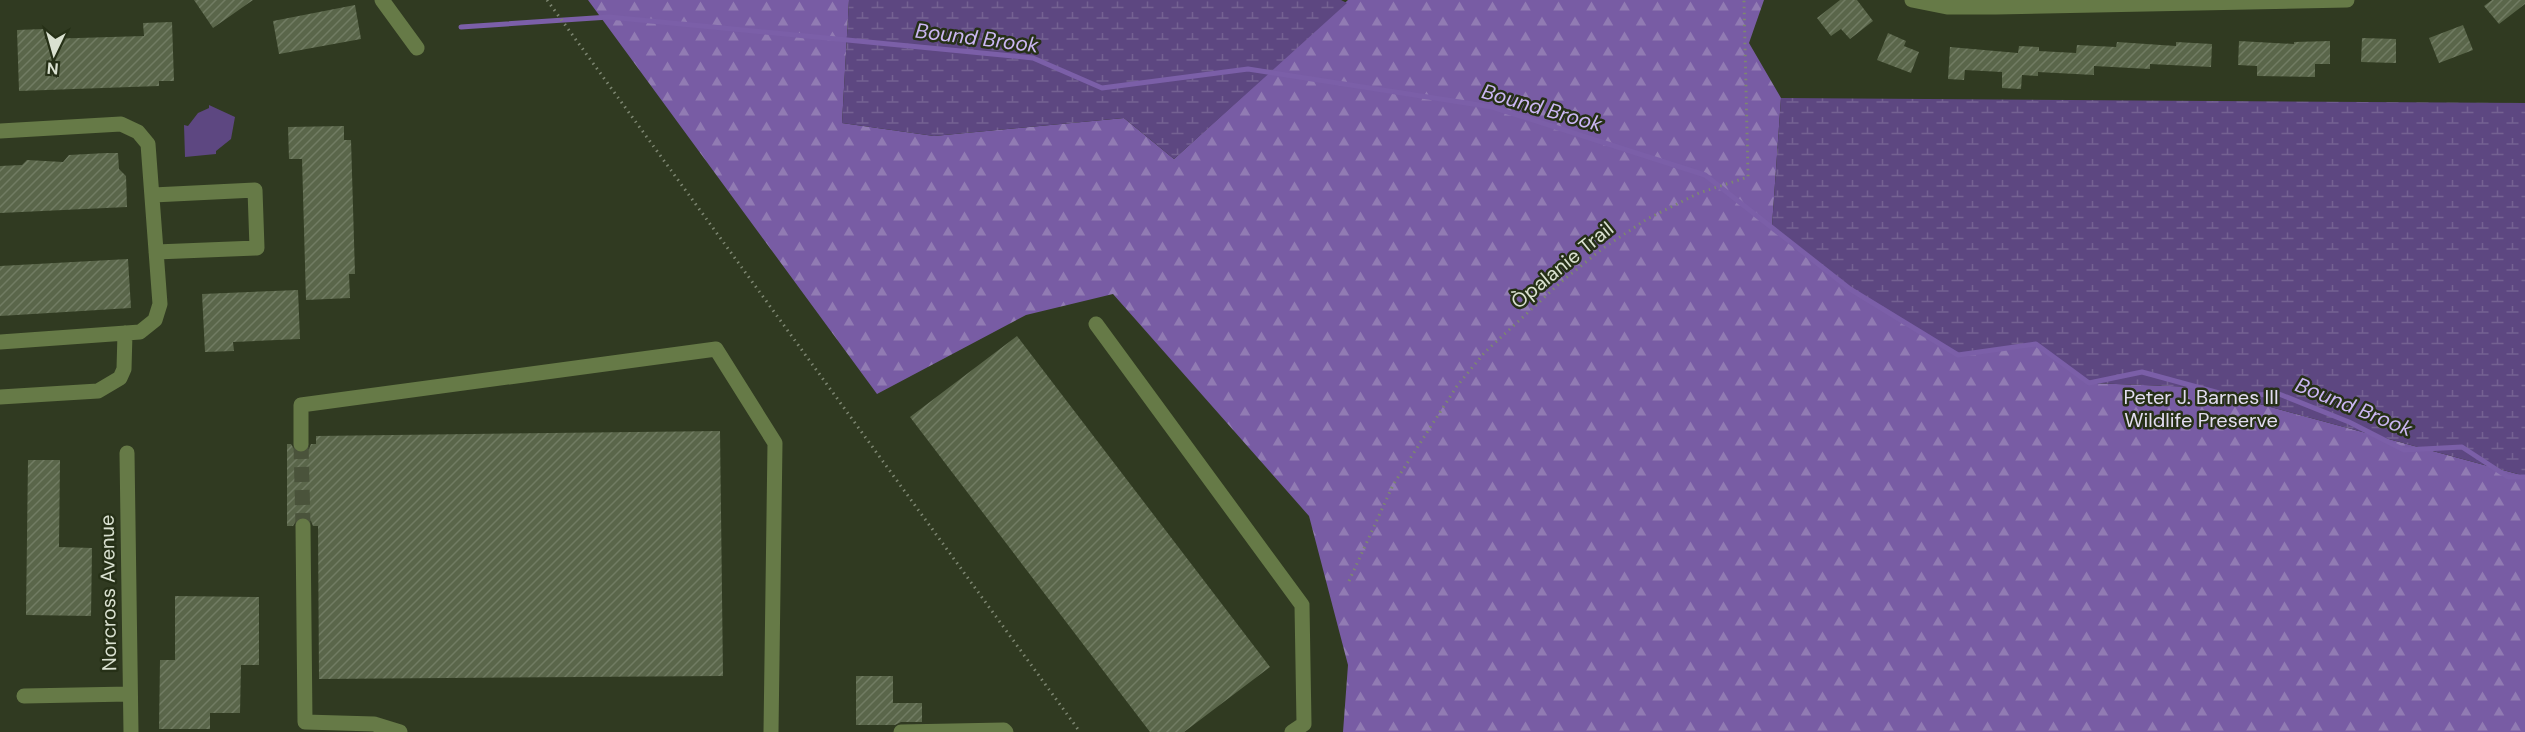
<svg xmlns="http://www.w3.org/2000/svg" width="2525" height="732" viewBox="0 0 2525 732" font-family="'DM Sans',sans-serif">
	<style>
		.green { fill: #5d4781 }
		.forest { fill: url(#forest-firs) }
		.wetland { fill: url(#wetland-marsh) }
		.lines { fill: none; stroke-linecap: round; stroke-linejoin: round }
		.stream { stroke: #7b5fa8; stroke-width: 5 }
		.building { fill: url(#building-hatch) }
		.minor-tunnel { stroke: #4a533b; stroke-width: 15; stroke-dasharray: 15 8; stroke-linecap: butt }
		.path { stroke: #7d8671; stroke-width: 3; stroke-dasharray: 1.5 4.5; stroke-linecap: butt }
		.minor { stroke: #667a47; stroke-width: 15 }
		.labels { text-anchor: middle; stroke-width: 5; stroke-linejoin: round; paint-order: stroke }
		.street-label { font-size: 20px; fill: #dae1d1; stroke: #263017 }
		.park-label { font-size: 20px; fill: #e3ddf1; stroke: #263017 }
		.water-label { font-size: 21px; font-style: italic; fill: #cbb7f3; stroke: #263017 }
	</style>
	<defs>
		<pattern id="forest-firs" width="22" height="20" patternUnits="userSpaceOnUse" patternTransform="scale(1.5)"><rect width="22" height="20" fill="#785ca4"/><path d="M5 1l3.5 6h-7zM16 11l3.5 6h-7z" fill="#917bb3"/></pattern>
		<pattern id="wetland-marsh" width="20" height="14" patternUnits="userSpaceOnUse" patternTransform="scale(1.5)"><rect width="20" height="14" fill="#5d4781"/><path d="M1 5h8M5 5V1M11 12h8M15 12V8" fill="none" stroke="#746192"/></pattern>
		<pattern id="building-hatch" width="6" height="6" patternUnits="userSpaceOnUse" patternTransform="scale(1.5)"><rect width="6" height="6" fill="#5a664a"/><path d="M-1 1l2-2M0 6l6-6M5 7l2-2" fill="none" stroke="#717c63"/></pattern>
	</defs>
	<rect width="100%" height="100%" fill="#303a21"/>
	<path class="green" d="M 209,105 L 235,117 L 231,139 L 216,151 L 216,154 L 185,157 L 184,125 L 188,126 L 198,113 L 209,108 Z"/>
	<path class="forest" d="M 588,0 L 849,0 L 842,123 L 934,136 L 1124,118 L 1174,159 L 1348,0 L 1764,0 L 1749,43 L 1781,98 L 1772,226 L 1958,355 L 2036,344 L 2089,383 L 2197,387 L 2525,476 L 2525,732 L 1343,732 L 1348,665 L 1309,516 L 1113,294 L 1026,315 L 877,394 Z"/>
	<path class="wetland" d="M 849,0 L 1341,0 L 1347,3 L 1174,159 L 1124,118 L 934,136 L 842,123 Z
		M 1781,98 L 2525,103 L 2525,476 L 2197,387 L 2089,383 L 2036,344 L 1958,355 L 1850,289 L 1772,226 Z"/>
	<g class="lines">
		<path class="stream" d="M 461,27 L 609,17 L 1033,58 L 1102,88 L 1248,69 L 1492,107 L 1705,175 L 1850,289 L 1958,355 L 2036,344 L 2089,383 L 2142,372 L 2230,396 L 2279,394 L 2349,422 L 2404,450 L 2462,447 L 2508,477 L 2525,477"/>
	</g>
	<path class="building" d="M 194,0 L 253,0 L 213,28 Z
		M 1840,0 L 1857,0 L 1873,21 L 1850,39 L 1841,29 L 1831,36 L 1817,18 Z
		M 2492,0 L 2525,0 L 2525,4 L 2499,24 L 2484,6 Z
		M 355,5 L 361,39 L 279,54 L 273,21 Z
		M 172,22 L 174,81 L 159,81 L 159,86 L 19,91 L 17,30 L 44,29 L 45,39 L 144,36 L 143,23 Z
		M 2463,25 L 2473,50 L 2439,63 L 2429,38 Z
		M 1888,33 L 1906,41 L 1904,46 L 1919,52 L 1911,73 L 1877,60 Z
		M 2362,38 L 2396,39 L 2396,63 L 2361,62 Z
		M 2239,41 L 2294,44 L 2294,42 L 2330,41 L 2330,64 L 2315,64 L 2315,77 L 2257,76 L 2257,66 L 2238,65 Z
		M 2117,42 L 2176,46 L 2176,42 L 2212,44 L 2211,67 L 2150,64 L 2150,69 L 2094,66 L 2094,75 L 2038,72 L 2038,76 L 2022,75 L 2021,89 L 2002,88 L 2002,72 L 1965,70 L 1964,80 L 1948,79 L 1950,47 L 2018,53 L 2019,46 L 2039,47 L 2039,51 L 2076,53 L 2077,45 L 2116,47 Z
		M 344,126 L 344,140 L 351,140 L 355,274 L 349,274 L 350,298 L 306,300 L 302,159 L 289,159 L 288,127 Z
		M 106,153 L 118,153 L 119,169 L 126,176 L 127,207 L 0,213 L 0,166 L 22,165 L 27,160 L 63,162 L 69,155 Z
		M 128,259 L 131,308 L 0,316 L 0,266 Z
		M 298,290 L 300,339 L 233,342 L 234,351 L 205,352 L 202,294 Z
		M 1017,336 L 1270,667 L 1184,732 L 1150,732 L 910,417 Z
		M 720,431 L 723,676 L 319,679 L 318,526 L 313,526 L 311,521 L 303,516 L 298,518 L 293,526 L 287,526 L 287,444 L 291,444 L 296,452 L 302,454 L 309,449 L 311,444 L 316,444 L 316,436 Z
		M 28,460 L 60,460 L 59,547 L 92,548 L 91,616 L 26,615 Z
		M 175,596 L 259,597 L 259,665 L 241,665 L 240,713 L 210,713 L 210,729 L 159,729 L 160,660 L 175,660 Z
		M 856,676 L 893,676 L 893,703 L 922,703 L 922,722 L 901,722 L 895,725 L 856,725 Z"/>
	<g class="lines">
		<path class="minor-tunnel" d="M 301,444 L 303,526"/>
		<path class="path" d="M 547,0 L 1080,732
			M 1349,581 L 1393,485 L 1457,386 L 1485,352 L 1561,282 L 1602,249 L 1647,219 L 1699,193 L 1748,177 L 1744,0"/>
		<path class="minor" d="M 382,0 L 417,48
			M 1912,0 L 1947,7 L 1996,7 L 2347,0
			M 0,131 L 121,124 L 138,132 L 148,144 L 160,304 L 155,320 L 140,332 L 0,342
			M 153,195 L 255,190 L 257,248 L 156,252
			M 1096,324 L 1302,605 L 1304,724 L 1292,732
			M 0,397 L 98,391 L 120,378 L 124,369 L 125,333
			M 301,444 L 301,405 L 716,349 L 775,443 L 771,732
			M 127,453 L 131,732
			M 303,526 L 305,722 L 374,724 L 400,732
			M 24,696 L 130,694
			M 901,732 L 1004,730 L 1006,732"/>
	</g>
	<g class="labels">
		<g class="street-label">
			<text transform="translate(1562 265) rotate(-39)" y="7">Òpalanie Trail</text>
			<text transform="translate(108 593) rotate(-91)" y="7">Norcross Avenue</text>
		</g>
		<g class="park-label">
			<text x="2201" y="404">Peter J. Barnes III<tspan x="2201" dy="23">Wildlife Preserve</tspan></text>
		</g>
		<g class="water-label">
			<text transform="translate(977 38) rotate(7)" y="7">Bound Brook</text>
			<text transform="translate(1542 108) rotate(16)" y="7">Bound Brook</text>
			<text transform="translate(2354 407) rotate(22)" y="7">Bound Brook</text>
		</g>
	</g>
	<g transform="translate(54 54) rotate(185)" stroke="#263017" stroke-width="4.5" paint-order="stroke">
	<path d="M0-4.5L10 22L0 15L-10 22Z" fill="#dae1d1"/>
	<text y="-9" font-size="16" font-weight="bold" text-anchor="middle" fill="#dae1d1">N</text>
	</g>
</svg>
